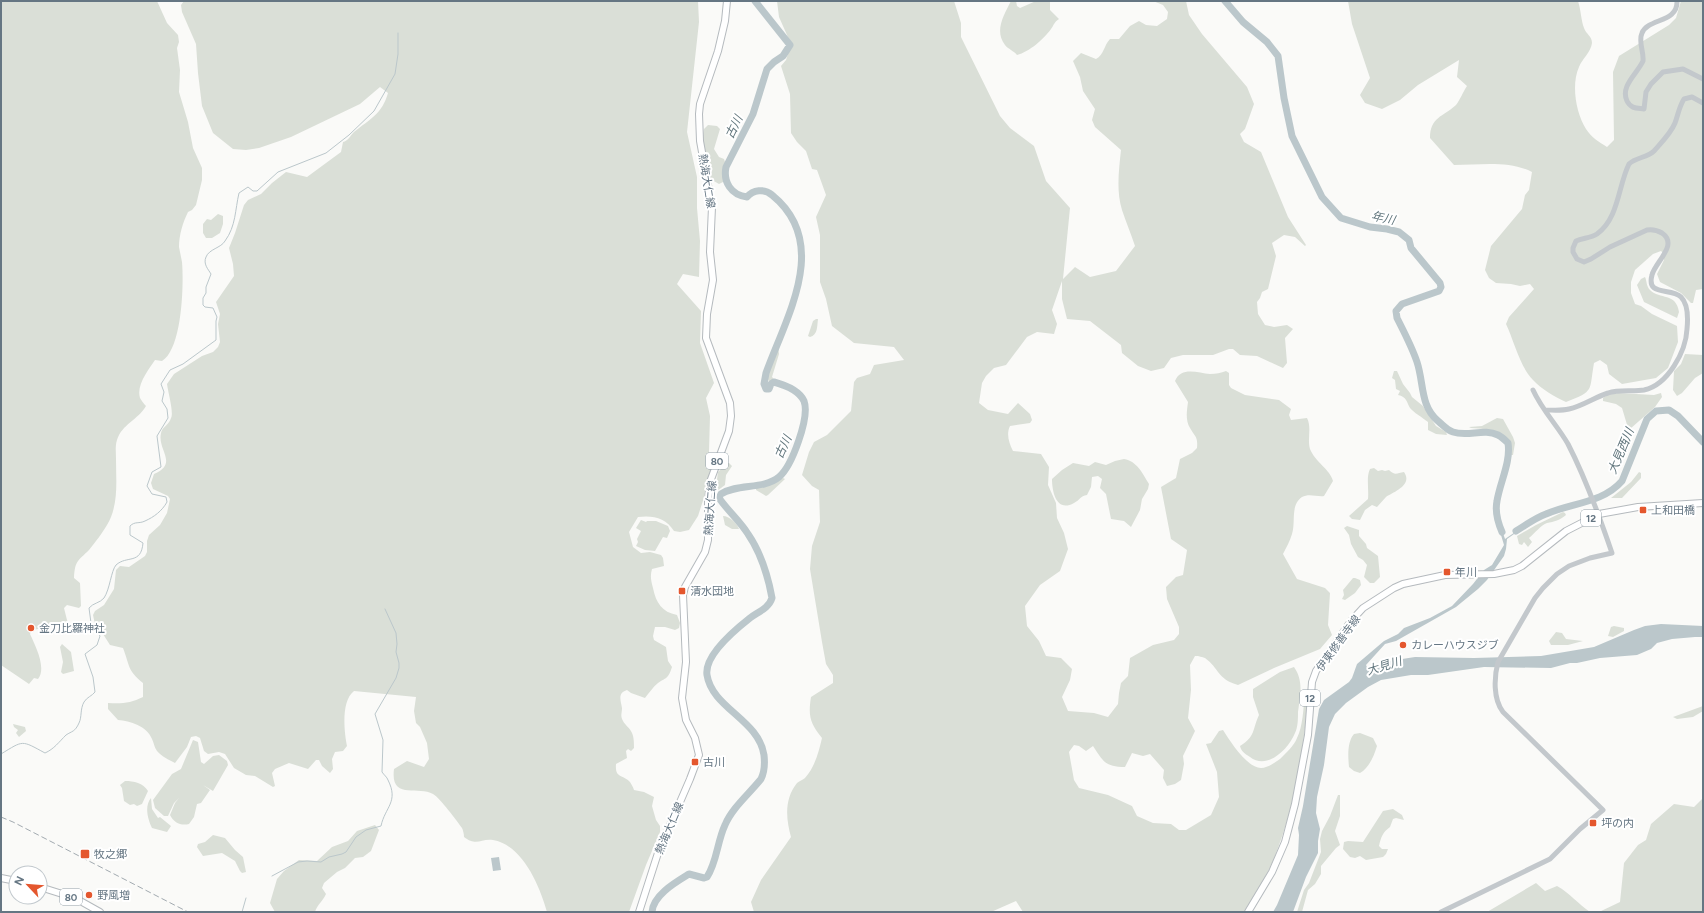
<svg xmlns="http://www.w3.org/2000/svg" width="1704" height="913" viewBox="0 0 1704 913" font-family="Figtree,'Noto Sans JP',sans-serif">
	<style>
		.green { fill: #dadfd7 }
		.water { fill: #bbc7cb }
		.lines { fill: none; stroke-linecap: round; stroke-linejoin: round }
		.stream { stroke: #bbc7cb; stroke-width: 1 }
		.river { stroke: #bbc7cb; stroke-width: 7 }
		.major-casing { stroke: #b5babe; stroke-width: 8 }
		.minor { stroke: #c3c8cc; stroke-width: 5 }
		.major { stroke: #fff; stroke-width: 6 }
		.rail { stroke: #a2aab0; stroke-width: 1; stroke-dasharray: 6 3; stroke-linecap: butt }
		.poi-dot { fill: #e4572e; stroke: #fff; stroke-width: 1.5 }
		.labels { text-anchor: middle; stroke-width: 4; stroke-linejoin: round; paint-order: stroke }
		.shield { fill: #fff; stroke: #939fa8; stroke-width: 1 }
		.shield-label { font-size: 10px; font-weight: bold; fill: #657683 }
		.street-label { font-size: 11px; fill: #657683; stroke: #fff }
		.poi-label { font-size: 11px; fill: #657683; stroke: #fff; text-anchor: start }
		.water-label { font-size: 12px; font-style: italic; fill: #60757c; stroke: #fff }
	</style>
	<rect width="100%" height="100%" fill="#fafaf8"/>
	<path class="green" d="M 1,1 L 157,1 L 167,23 L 178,35 L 179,42 L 177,48 L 180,70 L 179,92 L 188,122 L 193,148 L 202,168 L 202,180 L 196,205 L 192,210 L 188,212 C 183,222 179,235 179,247 C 180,252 181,257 182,262 C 184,285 182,349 162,361 L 155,360 C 149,369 136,385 140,398 C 141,400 144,404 146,406 C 138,420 122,424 117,440 C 115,446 116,453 116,459 C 116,481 119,505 107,525 C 103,532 94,544 89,550 C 78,561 75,560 74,578 L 80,583 L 81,606 L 79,608 L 67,605 L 64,608 L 68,624 L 63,627 L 50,627 L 32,630 L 30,634 C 35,645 47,668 38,679 L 34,678 L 29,684 L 1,665 Z
		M 184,1 L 698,1 L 699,22 L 687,132 L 697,177 L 697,208 L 700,241 L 699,277 L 683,274 L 677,284 L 701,311 L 700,343 L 714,383 L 706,398 L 710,416 L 709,452 L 712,469 L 710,479 L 698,516 L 689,530 L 680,532 L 674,531 C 666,518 653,515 638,517 L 629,532 L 633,547 L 641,553 L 650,552 L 661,555 L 663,558 L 664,566 L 652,569 C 650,576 651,581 653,588 C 656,603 662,612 677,615 L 680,623 L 679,628 L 675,630 L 665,627 L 655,627 L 653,636 L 654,640 L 666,647 L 668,661 L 672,667 C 668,679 667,677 658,683 C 653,687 649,693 645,698 L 631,693 L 627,690 C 617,693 621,701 622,708 C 622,713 620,716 623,721 C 625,725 630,728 632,733 C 634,737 634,744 634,748 L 631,751 L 628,749 L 626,751 L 627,758 L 616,764 C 615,778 621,774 629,781 C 631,783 633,787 634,790 L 644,792 L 654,797 L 652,806 L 656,820 L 660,826 L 660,832 L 646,865 L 629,912 L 547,912 C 540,887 523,845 493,840 C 481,838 477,847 464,837 C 464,834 463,830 462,828 C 457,821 440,798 433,794 C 418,785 390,801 394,769 L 407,761 L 424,767 L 429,759 L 427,743 L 420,727 L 416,723 L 414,711 L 416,697 L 354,691 C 341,701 344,731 347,746 L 343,751 L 335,752 L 332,759 L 333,769 L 330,773 L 322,766 L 319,760 L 316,760 L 308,769 L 289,763 L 275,769 L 272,773 L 275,786 L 273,787 L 255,776 L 246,775 L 234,768 L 225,754 L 219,752 L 208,754 L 204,751 L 200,738 L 196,736 L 191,737 L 187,747 L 175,763 C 169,760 161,756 157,751 C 154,747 154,743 152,739 C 147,726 130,721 118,720 L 108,709 L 108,703 C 122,704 131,703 143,697 L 143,683 C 127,670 130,666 123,648 L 110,645 L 103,634 L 96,629 L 93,615 L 95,611 L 104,605 L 114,589 L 116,570 L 120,566 L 129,567 L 145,556 L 147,552 L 147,541 L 149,535 L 160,525 L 167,513 L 170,499 L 168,496 L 153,489 L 151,483 L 154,474 C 179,463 157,450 161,433 C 162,427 169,425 171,418 C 174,413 168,392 167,384 L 174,374 L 202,356 L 213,352 L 218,347 L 220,342 L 218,324 L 220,314 L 216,302 L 234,276 L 233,264 L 229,248 L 235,233 L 244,205 L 248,200 L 261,194 L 272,183 L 286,172 L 307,177 L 341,152 L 343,142 C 348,141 350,136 354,132 C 370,119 382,114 388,93 L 380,87 L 360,104 L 291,137 L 259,148 L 246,150 L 233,149 L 213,133 L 202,106 L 198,73 L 196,44 L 182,12 L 181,5 Z
		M 777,1 L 954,1 L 961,23 L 961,37 L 1000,116 L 1010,128 L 1034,146 L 1046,181 L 1070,208 L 1063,279 L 1075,267 L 1090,277 L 1116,271 L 1135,246 C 1131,234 1126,222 1122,210 C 1116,191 1119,169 1121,150 L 1095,127 L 1092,120 L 1095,109 L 1083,91 L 1080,77 L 1073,61 L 1081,53 L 1096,59 C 1104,55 1104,45 1110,39 L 1119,39 L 1130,26 L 1139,21 L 1146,25 L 1157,26 L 1167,19 L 1168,12 L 1163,5 L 1153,1 L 1186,1 L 1189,15 L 1202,34 L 1247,87 L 1254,104 L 1245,129 L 1240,134 L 1244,142 L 1261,152 L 1288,217 L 1306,245 L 1305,246 L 1295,237 L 1284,235 L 1272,243 L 1276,256 L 1268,289 L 1262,292 L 1260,298 L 1257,302 L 1258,314 L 1265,325 L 1274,327 L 1287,325 L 1293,329 L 1285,338 L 1287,363 L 1283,368 L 1257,356 L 1240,355 L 1233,349 L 1229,349 L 1213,355 L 1183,355 L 1171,358 L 1164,368 L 1151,371 L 1138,366 L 1122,353 L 1121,345 L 1090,321 L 1067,319 L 1062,299 L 1062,281 L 1052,310 L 1057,324 L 1054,334 L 1037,332 L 1027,337 L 1006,365 L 994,368 L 986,376 L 982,383 L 979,403 L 988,410 L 1008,414 L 1018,403 L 1030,414 L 1032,420 L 1030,423 L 1010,426 C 1006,434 1009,443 1013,451 L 1041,454 L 1049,467 L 1048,485 L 1056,503 L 1057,518 L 1064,533 L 1068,549 L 1060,571 L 1040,585 L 1025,606 L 1027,626 L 1039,641 L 1046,656 L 1061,658 L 1072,669 L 1070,680 L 1062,697 L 1068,711 L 1094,713 L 1108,717 L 1118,704 L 1119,693 L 1121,683 L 1128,676 L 1130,658 L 1153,645 L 1174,640 L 1179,634 L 1179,627 L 1167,599 L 1166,587 L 1176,577 L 1183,575 L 1187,550 L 1171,539 L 1161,487 L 1176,478 L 1180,459 L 1192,453 L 1197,448 C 1198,436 1195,437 1190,428 C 1185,420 1187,410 1188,402 L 1175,381 C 1181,366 1198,373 1210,374 C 1216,374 1221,373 1226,371 L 1229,373 L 1229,385 L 1231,388 L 1245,395 L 1279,400 L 1291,409 L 1289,415 L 1291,420 L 1307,418 C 1312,428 1307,439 1310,449 C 1315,462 1330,469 1333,481 L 1324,496 C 1317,497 1309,493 1302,497 C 1290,505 1296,522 1292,534 C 1290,541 1286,548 1283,554 L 1297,579 L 1325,588 L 1330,593 L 1328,625 L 1332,635 L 1320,649 L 1274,668 L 1238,685 C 1217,679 1219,668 1205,658 C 1203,657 1198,656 1195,656 L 1190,665 L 1191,690 L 1188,718 L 1195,731 L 1183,756 L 1184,764 L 1181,780 L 1175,784 L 1167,786 L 1163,778 L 1164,770 L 1150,754 L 1143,756 L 1132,753 L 1125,767 C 1105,767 1103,761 1093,746 L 1086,751 L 1079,746 L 1074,745 L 1069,752 L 1074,780 L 1079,788 L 1108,795 L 1132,806 L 1137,816 L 1153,823 L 1171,824 L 1179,830 L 1186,830 L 1211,815 L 1219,797 L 1217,772 L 1206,744 L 1211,743 L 1219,731 L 1223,730 C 1230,741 1247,768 1261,768 C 1268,768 1274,763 1280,759 C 1286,753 1294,746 1297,738 C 1303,726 1303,709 1305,696 L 1308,695 C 1304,750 1295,805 1275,856 C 1267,876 1255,894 1244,912 L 1023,912 L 1016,901 L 991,912 L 754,912 L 751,902 L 761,880 L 791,837 C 786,819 784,799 797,783 C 799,781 803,780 805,778 C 815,767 819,751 822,738 C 810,723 808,716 811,697 L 833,683 L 833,675 L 826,664 L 822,642 L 810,569 L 812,546 L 820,522 L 819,490 L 812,486 L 802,475 L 809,452 L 814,442 L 827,435 L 851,411 L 854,382 L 857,378 L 870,374 L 874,365 L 904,360 L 894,347 L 854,343 L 832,326 L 826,299 L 820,282 L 820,235 L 816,217 L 826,195 L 817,170 L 812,169 L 806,151 L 797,142 L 791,133 L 790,94 L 781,66 L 786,60 L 791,44 L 779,17 Z
		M 1011,1 L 1016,1 L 1017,6 L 1020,8 L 1036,1 L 1050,1 L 1050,10 L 1059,19 C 1054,22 1054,25 1051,29 C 1044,39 1029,52 1017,55 C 1014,51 1008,49 1005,45 C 994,31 1004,15 1011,1 Z
		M 1348,1 L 1578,1 C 1581,10 1581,20 1584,28 C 1586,34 1592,36 1592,43 C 1591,52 1582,59 1579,67 C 1571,85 1576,113 1586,129 C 1591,137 1599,142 1607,147 L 1614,140 L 1613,72 L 1619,56 L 1669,25 L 1676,18 L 1681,1 L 1703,1 L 1703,289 L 1696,290 L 1693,303 L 1691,303 L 1681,293 L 1660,282 L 1657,274 L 1664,260 L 1664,254 L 1661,251 L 1653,254 L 1635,270 L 1631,282 L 1631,293 L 1635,304 L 1641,306 L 1652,314 L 1677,326 L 1678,342 L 1668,368 L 1656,378 L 1622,384 L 1609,374 L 1607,365 L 1600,360 L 1594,363 C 1589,391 1595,391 1566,402 C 1555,397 1541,389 1533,380 C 1520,367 1514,341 1506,324 L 1509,317 L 1534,289 L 1530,284 L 1520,286 L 1511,284 L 1496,283 L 1489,278 L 1485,270 L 1491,246 L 1522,209 L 1525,195 L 1529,190 L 1532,172 C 1509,160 1479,165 1454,165 L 1430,138 C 1430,117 1443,117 1456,105 C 1460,100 1463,92 1467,86 L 1457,77 L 1459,60 L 1418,85 L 1400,100 L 1382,109 L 1365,103 L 1360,95 L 1370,78 L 1352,24 Z
		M 708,125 L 717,126 L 720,129 L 714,149 L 719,157 L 724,159 L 725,162 L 723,182 L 719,184 L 712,180 L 710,174 L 712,171 C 707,159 701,142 704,129 Z
		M 218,214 L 223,216 L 223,224 L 220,233 L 212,238 L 206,238 L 203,233 L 203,224 L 207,219 L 211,220 Z
		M 1645,277 C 1647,281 1646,286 1650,290 C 1660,300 1676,292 1679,312 L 1677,318 L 1644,302 L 1637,285 L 1641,279 Z
		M 816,319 L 818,319 C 817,326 818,335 810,337 L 808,336 L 813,321 Z
		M 778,346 L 779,354 L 772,377 L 775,380 L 769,382 L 767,376 Z
		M 1685,354 L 1703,355 L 1703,373 L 1695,378 L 1682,393 L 1677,396 L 1673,390 L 1674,371 L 1681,364 Z
		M 1394,371 L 1397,371 L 1403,384 L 1410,393 L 1412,397 L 1423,406 L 1436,426 L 1446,432 L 1447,435 L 1436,434 L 1428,430 L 1428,422 C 1423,418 1413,412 1410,408 C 1406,401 1407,397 1398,395 L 1400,391 L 1396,389 L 1395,380 L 1392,378 Z
		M 1618,393 L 1654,395 L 1661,393 L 1662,397 L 1655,407 L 1630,429 L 1628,428 L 1622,408 L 1616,404 L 1603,401 L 1603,398 L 1607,395 Z
		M 1497,418 L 1503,419 L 1513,437 L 1515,443 L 1513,455 L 1511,455 C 1513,431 1489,429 1471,428 L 1469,427 L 1482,426 Z
		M 1124,459 C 1137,461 1143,474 1149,484 L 1148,489 L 1142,499 L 1140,510 L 1131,527 L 1124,521 L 1111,519 L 1106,494 L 1100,488 L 1102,479 L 1098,476 L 1092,477 L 1091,487 L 1087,495 C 1080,496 1080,500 1074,503 C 1056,513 1052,491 1052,479 L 1062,470 L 1073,463 L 1089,466 L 1095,462 L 1106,465 L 1115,461 Z
		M 727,463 L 729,463 L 732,466 L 726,475 L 725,485 L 717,491 L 716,487 L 718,472 Z
		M 1374,468 L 1378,471 L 1382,470 L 1385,471 L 1389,470 C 1395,476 1397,473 1404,472 C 1413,485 1394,492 1386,497 C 1383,500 1380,504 1377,507 L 1372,505 L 1365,510 L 1360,520 L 1352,519 L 1349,516 L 1368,499 C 1369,489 1366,477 1370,469 Z
		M 1639,472 L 1641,473 L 1641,478 L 1622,498 L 1611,498 L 1631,482 Z
		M 783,478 L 785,479 L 768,495 L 766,496 L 756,490 L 756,487 L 772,483 Z
		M 1563,512 L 1565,513 L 1566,515 C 1560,520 1554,522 1547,523 C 1541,525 1535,533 1529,538 L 1532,542 L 1528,547 L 1524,542 L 1522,545 L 1519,544 L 1517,536 L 1536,525 Z
		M 723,516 C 729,516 737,523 739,529 L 732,529 L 725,525 Z
		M 641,520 L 646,522 L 647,521 L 656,521 L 668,526 L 670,531 L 667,538 L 663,537 L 655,551 L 645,550 L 636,546 L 638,542 L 637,539 L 641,531 L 636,528 Z
		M 1347,526 L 1359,530 L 1359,536 L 1366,544 L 1367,548 L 1378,556 L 1380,577 L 1374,583 L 1370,583 L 1364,577 L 1367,565 L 1363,560 L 1358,557 L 1351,544 L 1349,535 L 1344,528 Z
		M 1353,578 L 1355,578 L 1360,580 L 1361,585 L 1355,593 L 1345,600 L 1342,599 L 1344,595 L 1343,590 Z
		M 1614,626 L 1624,628 L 1624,631 L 1613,637 L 1608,636 L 1611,627 Z
		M 1556,632 L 1562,633 L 1566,639 L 1583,641 L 1568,645 L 1551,645 L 1549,641 Z
		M 62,644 L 71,652 L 74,671 L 63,674 L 61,672 L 63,662 L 60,647 Z
		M 1294,667 C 1304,681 1300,696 1298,712 C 1298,719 1298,727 1295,733 C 1288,750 1267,770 1250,757 C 1245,754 1241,751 1240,746 C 1256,736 1252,730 1259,715 L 1253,697 L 1253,689 L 1280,672 Z
		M 1703,706 L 1703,711 L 1693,717 L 1677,719 L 1673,717 Z
		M 13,724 L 25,727 L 26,731 L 19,737 L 16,733 L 18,730 L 14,727 Z
		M 1360,733 L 1373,738 L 1377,746 C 1374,756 1369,768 1360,773 L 1354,771 L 1349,767 C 1348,757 1347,742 1354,734 Z
		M 193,740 L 198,742 L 201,762 L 204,764 L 213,756 L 219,755 L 227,761 L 228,765 L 213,791 L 203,785 L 210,790 L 201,803 L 197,804 L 194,817 L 189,824 C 181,826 174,823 170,815 L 175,803 L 179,798 L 174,803 L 168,816 L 164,816 L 155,808 L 153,800 L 172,774 L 181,769 Z
		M 125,781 C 134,781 143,783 148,791 L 142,804 L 137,806 L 134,804 L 130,805 L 124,801 L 122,788 L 120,785 Z
		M 1338,795 L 1340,795 L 1340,816 L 1335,831 L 1340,845 L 1336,848 L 1321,866 L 1321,874 L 1315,884 L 1308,890 L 1302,912 L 1297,912 L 1304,890 L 1309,883 L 1321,852 L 1320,839 L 1322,831 L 1330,816 Z
		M 151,798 L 152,809 L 158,818 L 160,817 L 171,826 L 167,832 L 152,828 C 148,820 144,806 151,798 Z
		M 1703,798 L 1703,912 L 1599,912 L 1620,902 L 1624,863 L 1638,845 L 1646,840 L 1651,824 L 1674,804 L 1694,807 Z
		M 1393,809 L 1402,815 L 1404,820 L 1396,818 L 1393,819 L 1390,827 C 1383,832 1381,837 1379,846 L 1382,849 L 1388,849 L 1386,854 L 1383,857 L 1366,860 L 1360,856 L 1355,858 L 1350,857 L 1343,849 L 1344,842 L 1348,841 L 1363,842 L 1383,811 Z
		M 375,825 L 379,830 L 371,851 L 363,857 L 355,858 L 345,868 L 337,872 L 324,883 L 322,888 L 326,894 C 323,901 317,905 315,912 L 275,912 L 270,903 L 277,879 L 284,871 L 299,860 L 317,861 L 332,847 L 348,841 L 357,831 Z
		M 213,835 L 225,838 L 235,850 L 243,857 L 246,872 L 242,873 L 240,871 L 235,861 L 222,853 L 203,856 L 197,847 L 198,844 L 205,842 Z
		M 1536,883 L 1545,891 L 1557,886 C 1570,893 1578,904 1590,912 L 1487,912 Z"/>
	<path class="water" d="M 1500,524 L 1505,539 L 1524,526 L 1524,527 L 1507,539 L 1506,549 L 1504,556 L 1487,580 L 1478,589 L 1456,607 L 1396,641 L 1385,644 L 1366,665 L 1367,667 L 1383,662 L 1415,657 L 1474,658 L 1541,656 L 1594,647 L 1634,630 L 1645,626 L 1661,624 L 1703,626 L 1703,637 L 1695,637 L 1672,639 L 1657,643 L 1651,649 L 1637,655 L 1600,658 L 1577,663 L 1570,663 L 1551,668 L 1484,667 L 1428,675 L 1411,675 L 1381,680 L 1368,687 L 1346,703 L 1335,714 L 1329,727 L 1324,765 L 1317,797 L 1316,813 L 1320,829 L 1318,841 L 1318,853 L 1306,877 L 1293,912 L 1273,912 L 1277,905 L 1298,855 L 1299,835 L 1298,828 L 1303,806 L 1319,709 L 1324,700 L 1349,682 L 1352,678 L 1357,664 L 1384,641 L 1398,634 L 1404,628 L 1430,618 L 1452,606 L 1473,584 L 1484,570 L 1492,565 L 1504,545 L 1498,525 Z
		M 499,857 L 501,870 L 493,871 L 491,858 Z"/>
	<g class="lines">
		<path class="stream" d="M 1,754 C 24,740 21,740 45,753 C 54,749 59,742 66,735 C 72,731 75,732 79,723 C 82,717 80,709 84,702 C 87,697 92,696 95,692 L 93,677 L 85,654 L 97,645 L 100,636 L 91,623 L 89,608 C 93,603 100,603 104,598 C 110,589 111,571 116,565 C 127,555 141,565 143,543 L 130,535 L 130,526 C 135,521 139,524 145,521 C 154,517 162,511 167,502 L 166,497 L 152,494 L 147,486 L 152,472 L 161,467 L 157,436 L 168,418 L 167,409 L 162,401 L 164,392 L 161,384 L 170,370 L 183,364 L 216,340 L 216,321 L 217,317 L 213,308 L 205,307 L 203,305 L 203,298 L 206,293 L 206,287 L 211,274 C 208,269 203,264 206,257 C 209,249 221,248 225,241 C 236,226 235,210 239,193 L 248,187 L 253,191 L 257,191 L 278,172 L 326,153 L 349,135 L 374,111 L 395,74 L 398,54 L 398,33
			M 272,876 L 298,862 L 307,861 L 321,862 L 329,857 L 342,854 L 346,852 L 356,837 L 366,830 L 381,826 C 385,807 399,802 388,780 C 387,777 384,775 382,772 L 383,740 L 375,714 L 396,678 L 399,668 L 399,663 L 396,652 L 397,644 L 396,633 L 385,609
			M 242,912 L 246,898"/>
		<path class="river" d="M 1225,1 L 1243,22 L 1267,42 L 1278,56 L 1284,98 L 1292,136 L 1322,197 L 1341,218 L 1370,227 L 1387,229 L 1399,232 L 1409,240 L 1411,248 L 1440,283 L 1441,287 L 1439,291 L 1402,304 L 1396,311 L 1397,318 C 1404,332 1412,347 1417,362 C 1424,383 1420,406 1438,421 C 1443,425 1447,430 1453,432 C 1468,437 1484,428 1498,435 C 1502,437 1505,440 1508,443 C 1511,462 1500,482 1497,501 C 1495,511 1498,523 1502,532
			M 1516,531 C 1526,525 1535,518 1546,514 C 1571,503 1603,503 1622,481 L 1647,419 L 1656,411 L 1669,410 L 1678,416 L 1703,442
			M 652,912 C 653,895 676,882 689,874 L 704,878 L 707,877 C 717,862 717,842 725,825 C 732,808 749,794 761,779 C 765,771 765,764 764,755 C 759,720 712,708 707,675 C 704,655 736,629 750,618 C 758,612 769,608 772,598 C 768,576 761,553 748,534 C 740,521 728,511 719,498 L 721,494 C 738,483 763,490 779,477 C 792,466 810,417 804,401 C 799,390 785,385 774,382 L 771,384 L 769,389 L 766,389 L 764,384 L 766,373 C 787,315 831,243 772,195 C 764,188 753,190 747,197 C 731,195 723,182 726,167 L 753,114 L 767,69 L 774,62 L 783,56 L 790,45 L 755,1"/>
		<g class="major-casing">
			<path id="major" d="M 1,878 L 16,881
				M 40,887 L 75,898 L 100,912
				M 639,912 L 658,853 L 690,779 L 699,755 L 695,738 L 686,720 L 682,698 L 686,662 L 683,595 L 685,587 L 705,552 L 708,540 L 708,502 L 710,482 L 729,431 L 731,416 L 730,403 L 706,338 L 707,314 L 713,280 L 710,252 L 712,207 L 700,141 L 699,114 L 700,104 L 718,51 L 725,21 L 727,1
				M 1248,912 L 1272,872 L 1285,842 L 1295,804 L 1308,735 L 1312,682 L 1316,671 L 1351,621 L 1363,608 L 1394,588 L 1403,584 L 1445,575 L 1494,574 L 1514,570 L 1522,566 L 1566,531 L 1599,514 L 1638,507 L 1703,503"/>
		</g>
		<path class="minor" d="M 1677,1 C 1678,23 1648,18 1642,33 C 1638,42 1644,51 1643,61 C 1637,74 1620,86 1627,101 C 1631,109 1637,108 1644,109 L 1646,92 L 1651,84 L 1663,72 L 1683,69 L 1703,79
			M 1545,410 C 1553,410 1561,411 1569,409 C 1583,406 1595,397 1608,393 C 1620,389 1633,392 1644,390 C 1668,385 1686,351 1687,329 C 1688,319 1688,304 1681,297 C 1671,287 1646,297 1652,275 C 1655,262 1679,245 1662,233 C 1657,230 1653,229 1647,230 L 1610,247 L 1591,259 L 1584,262 L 1577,259 L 1573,252 L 1573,248 L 1576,241 C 1583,238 1591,238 1597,234 C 1619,218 1618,186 1629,164 C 1636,157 1647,158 1654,151 C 1661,143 1671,133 1675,123 C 1678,115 1679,107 1684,99 L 1692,97 L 1703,103
			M 1441,912 L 1550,859 L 1580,829 L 1603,810 L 1503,712 C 1493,699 1494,677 1498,662 L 1535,598 L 1543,588 L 1557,574 L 1569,566 L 1590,558 L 1612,553 C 1599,515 1586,479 1568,444 C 1557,425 1542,410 1533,390"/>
		<use href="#major" class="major"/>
		<path class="rail" d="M 1,817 L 13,822 L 188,912"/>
	</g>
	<g class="poi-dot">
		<rect x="1639" y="506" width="8" height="8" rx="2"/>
		<rect x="1443" y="568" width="8" height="8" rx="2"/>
		<rect x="678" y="587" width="8" height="8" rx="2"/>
		<circle cx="31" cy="628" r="4"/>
		<circle cx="1403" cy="645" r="4"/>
		<rect x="691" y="758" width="8" height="8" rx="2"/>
		<rect x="1589" y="819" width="8" height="8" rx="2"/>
		<rect x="80" y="849" width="10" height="10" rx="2"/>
		<circle cx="89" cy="895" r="4"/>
	</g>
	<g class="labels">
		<g class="shield">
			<rect x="706" y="453" width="22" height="16" rx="3"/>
			<rect x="1581" y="510" width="20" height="16" rx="3"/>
			<rect x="1300" y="690" width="20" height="16" rx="3"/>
			<rect x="60" y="889" width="22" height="16" rx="3"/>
		</g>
		<g class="shield-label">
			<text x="717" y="465">80</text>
			<text x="1591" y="522">12</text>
			<text x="1310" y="702">12</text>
			<text x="71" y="901">80</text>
		</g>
		<g class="street-label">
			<text transform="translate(707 181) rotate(81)" y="4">熱海大仁線</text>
			<text transform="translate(710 508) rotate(-86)" y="4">熱海大仁線</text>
			<text transform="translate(1338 643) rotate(-54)" y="4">伊東修善寺線</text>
			<text transform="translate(669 828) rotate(-67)" y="4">熱海大仁線</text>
		</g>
		<g class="poi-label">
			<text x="1651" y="514">上和田橋</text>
			<text x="1455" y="576">年川</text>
			<text x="690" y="595">清水団地</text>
			<text x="39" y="632">金刀比羅神社</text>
			<text x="1411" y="649">カレーハウスジブ</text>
			<text x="703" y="766">古川</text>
			<text x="1601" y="827">坪の内</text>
			<text x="94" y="858">牧之郷</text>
			<text x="97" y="899">野風増</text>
		</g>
		<g class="water-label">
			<text transform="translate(734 127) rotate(-64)" y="4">古川</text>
			<text transform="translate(1383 218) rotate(12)" y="4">年川</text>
			<text transform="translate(783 447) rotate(-66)" y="4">古川</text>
			<text transform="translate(1621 451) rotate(-67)" y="4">大見西川</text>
			<text transform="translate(1384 666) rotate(-17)" y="4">大見川</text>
		</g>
	</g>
	<rect width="1704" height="913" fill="none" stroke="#657683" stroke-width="4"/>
	<g transform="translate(28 885) rotate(296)"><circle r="19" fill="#ffffff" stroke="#c1c8cd"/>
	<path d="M0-3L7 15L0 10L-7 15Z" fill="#e4572e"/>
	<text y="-6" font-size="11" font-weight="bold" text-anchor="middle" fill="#657683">N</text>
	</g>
</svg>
